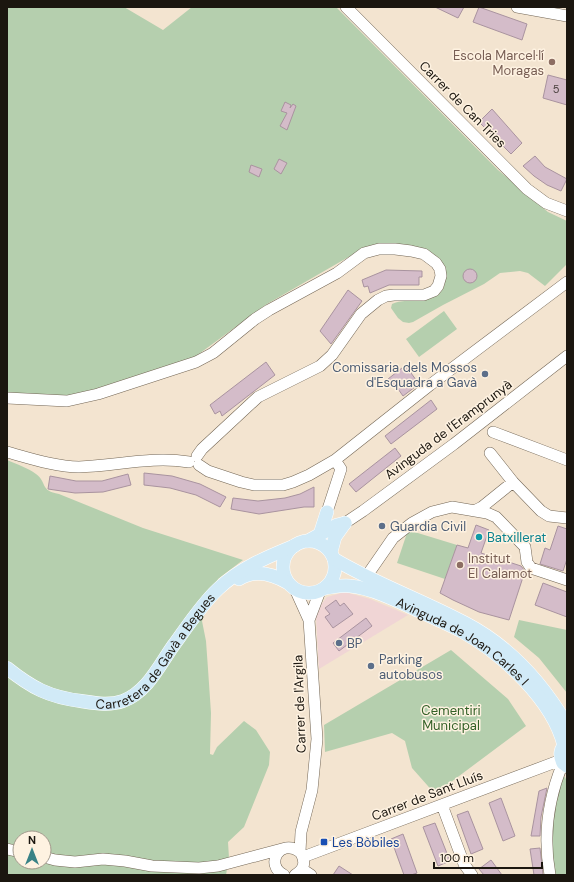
<svg xmlns="http://www.w3.org/2000/svg" width="574" height="882" viewBox="0 0 574 882" font-family="'DM Sans',sans-serif">
	<style>
		.commercial { fill: #f0d5d5 }
		.green { fill: #b5cfae; fill-rule: evenodd }
		.building { fill: #d4bcc9; stroke: #a9939f }
		.lines { fill: none; stroke-linecap: round; stroke-linejoin: round }
		.minor-casing { stroke: #736655; stroke-width: 12 }
		.major-casing { stroke: #fff; stroke-width: 14 }
		.minor { stroke: #fff; stroke-width: 11 }
		.major { stroke: #d1eaf7; stroke-width: 13 }
		.education-dot { fill: #8d6e63; stroke: #fef2e1; stroke-width: 1.5 }
		.service-dot { fill: #5c6f8a; stroke: #fef2e1; stroke-width: 1.5 }
		.culture-dot { fill: #0f9aa8; stroke: #fef2e1; stroke-width: 1.5 }
		.transit-dot { fill: #1a4fb4; stroke: #fef2e1; stroke-width: 1.5 }
		.labels { text-anchor: middle; stroke-width: 3; stroke-linejoin: round; paint-order: stroke }
		.number-label { font-size: 11px; fill: #49403e }
		.education-label { font-size: 13px; fill: #785e54; stroke: #fef2e1; text-anchor: end }
		.street-label { font-size: 13px; fill: #1b160f; stroke: #fef2e1 }
		.service-label { font-size: 13px; fill: #4e5e75; stroke: #fef2e1; text-anchor: start }
		.culture-label { font-size: 13px; fill: #0d838f; stroke: #fef2e1; text-anchor: start }
		.park-label { font-size: 13px; fill: #336127; stroke: #fef2e1 }
		.transit-label { font-size: 13px; fill: #164399; stroke: #fef2e1; text-anchor: start }
	</style>
	<rect width="100%" height="100%" fill="#f3e4d0"/>
	<path class="commercial" d="M 345,592 L 370,599 L 408,615 L 319,669 L 316,617 L 321,605 L 327,597 Z"/>
	<path class="green" d="M 7,7 L 124,7 L 163,30 L 192,7 L 336,7 L 498,170 L 548,212 L 567,221 L 567,264 L 545,286 L 528,273 L 520,271 L 500,273 L 484,284 L 443,305 L 413,322 L 409,323 L 403,322 L 398,318 L 391,308 L 392,304 C 408,296 443,307 445,281 L 430,252 L 352,255 L 267,304 L 192,359 L 136,378 L 65,398 L 7,395 Z
		M 444,311 L 457,329 L 419,357 L 406,339 Z
		M 7,460 C 16,464 28,468 36,474 C 47,482 40,491 59,494 L 143,528 L 243,560 L 218,579 L 202,621 L 206,641 L 208,669 L 211,713 L 210,754 L 213,755 L 217,747 L 244,721 L 256,730 L 270,752 L 269,765 L 244,827 L 228,842 L 229,858 L 226,875 L 7,875 ZM 20,838 L 44,838 L 44,862 L 20,862 Z
		M 408,530 L 457,545 L 445,579 L 397,563 Z
		M 519,620 L 567,630 L 567,693 L 539,658 L 514,637 Z
		M 451,650 L 508,699 L 526,726 L 435,794 L 412,768 L 405,741 L 392,733 L 325,752 L 324,725 Z
		M 563,777 L 565,777 L 567,782 L 567,875 L 552,875 L 553,799 Z"/>
	<path class="building" d="M 435,7 L 464,7 L 458,18 Z
		M 479,7 L 527,24 L 522,40 L 473,22 Z
		M 548,75 L 567,80 L 567,105 L 543,98 Z
		M 285,102 L 291,105 L 290,108 L 293,104 L 296,106 L 287,130 L 280,126 L 287,113 L 281,111 Z
		M 492,109 L 522,143 L 511,154 L 479,122 Z
		M 535,156 L 545,167 L 567,179 L 561,191 L 547,185 L 534,176 L 523,166 Z
		M 279,159 L 287,163 L 281,174 L 274,169 Z
		M 251,165 L 262,169 L 259,177 L 249,172 Z
		M463 276a7 7 0 1 1 14 0a7 7 0 1 1-14 0Z
		M 386,270 L 422,271 L 422,277 L 419,277 L 419,285 L 389,285 L 370,293 L 368,286 L 364,287 L 362,280 Z
		M 348,290 L 362,301 L 331,344 L 320,331 Z
		M 266,362 L 275,375 L 222,416 L 220,411 L 215,414 L 210,405 Z
		M 407,364 L 413,372 L 411,373 L 419,384 L 403,396 L 396,386 L 394,387 L 388,379 Z
		M 431,400 L 437,409 L 391,444 L 385,436 Z
		M 395,448 L 401,456 L 356,492 L 349,484 Z
		M 144,473 L 172,476 L 200,484 L 226,497 L 220,507 L 196,495 L 170,488 L 144,485 Z
		M 128,474 L 131,485 L 103,492 L 75,493 L 48,489 L 50,476 L 76,481 L 102,481 Z
		M 314,487 L 314,507 L 304,507 L 259,514 L 231,509 L 233,498 L 258,501 L 285,498 L 300,494 Z
		M 476,525 L 489,530 L 481,553 L 521,566 L 525,571 L 509,620 L 479,612 L 453,600 L 440,593 L 457,545 L 468,548 Z
		M 558,526 L 567,529 L 567,559 L 563,571 L 540,564 L 545,548 L 550,550 Z
		M 543,583 L 567,592 L 567,617 L 535,605 Z
		M 336,600 L 340,606 L 344,603 L 353,614 L 333,628 L 325,617 L 330,614 L 325,608 Z
		M 366,618 L 372,626 L 339,651 L 333,643 Z
		M 547,788 L 541,817 L 540,836 L 531,836 L 539,791 Z
		M 501,798 L 515,836 L 503,841 L 489,803 Z
		M 468,811 L 483,849 L 471,854 L 457,815 Z
		M 435,823 L 450,861 L 438,866 L 423,827 Z
		M 403,834 L 417,873 L 411,875 L 404,875 L 391,839 Z
		M 540,848 L 543,875 L 534,875 L 530,849 Z
		M 491,860 L 502,875 L 484,875 L 479,869 Z
		M 339,866 L 353,875 L 333,875 Z"/>
	<g class="lines">
		<g class="minor-casing">
			<path id="minor" d="M 346,7 L 527,189 L 546,203 L 567,211
				M 517,7 L 567,16
				M 7,398 L 67,401 L 98,394 L 196,362 L 213,353 L 255,319 L 269,310 L 337,273 L 364,253 L 379,249 L 395,249 L 411,251 L 424,254 L 436,263 L 440,269 L 441,276 L 438,286 L 434,291 L 424,295 L 394,295 L 386,296 L 378,300 L 361,314 L 332,355 L 320,366 L 258,397 L 202,449 L 197,456
				M 493,432 L 567,460
				M 7,452 C 29,458 56,467 79,467 C 116,466 151,456 189,462
				M 490,453 L 513,482 L 541,511 L 549,516 L 567,518
				M 199,465 L 208,471 L 241,482 L 254,485 L 283,485 L 293,482 L 309,475 L 335,460 L 430,385 L 567,282
				M 476,510 L 482,507 L 513,482
				M 327,512 L 341,469 L 335,460
				M 345,523 L 363,511 L 454,444 L 567,356
				M 366,577 L 393,538 L 412,523 L 432,512 L 452,507 L 487,513 L 496,517 L 525,547 L 527,562 L 531,568 L 567,580
				M 295,589 L 309,620 L 317,739 L 312,790 L 301,832 L 300,852
				M 309,620 L 320,591
				M 442,805 L 464,864 L 472,875
				M 7,849 L 20,852
				M 44,857 L 55,860 L 75,862 L 103,859 L 125,861 L 152,866 L 199,868 L 218,866 L 282,849
				M 303,857 L 561,760
				M 302,869 L 311,875
				M 284,875 C 264,865 280,837 300,852 C 306,861 305,869 295,875
				M 550,875 C 543,837 548,799 563,763"/>
		</g>
		<g class="major-casing">
			<g id="major">
				<path d="M 320,534 L 327,512"/>
				<circle cx="309" cy="567" r="26"/>
				<path d="M 308,541 L 337,525 L 345,523"/>
				<path d="M 331,552 L 335,537 L 345,523"/>
				<path d="M 334,559 C 376,584 422,600 465,623 C 509,646 542,682 567,725"/>
				<path d="M 239,579 C 255,569 273,574 288,583"/>
				<path id="s1" d="M 325,588 C 333,587 342,585 350,586 C 372,588 398,601 419,611 C 433,618 449,624 463,632 C 502,654 553,700 564,746"/>
				<path id="s2" d="M 7,668 C 32,688 49,697 81,701 C 94,703 109,706 123,701 C 147,692 159,666 173,646 C 187,627 201,605 218,589 C 240,568 267,557 294,546"/>
				<path d="M 567,743 C 560,748 559,755 563,763 L 567,766"/>
			</g>
		</g>
		<use href="#minor" class="minor"/>
		<use href="#major" class="major"/>
	</g>
	<g class="education-dot">
		<circle cx="552" cy="62" r="4"/>
		<circle cx="460" cy="565" r="4"/>
	</g>
	<g class="service-dot">
		<circle cx="485" cy="374" r="4"/>
		<circle cx="382" cy="526" r="4"/>
		<circle cx="339" cy="643" r="4"/>
		<circle cx="371" cy="666" r="4"/>
	</g>
	<circle class="culture-dot" cx="479" cy="537" r="4"/>
	<rect class="transit-dot" x="320" y="838" width="8" height="8" rx="2"/>
	<g class="labels">
		<g class="number-label">
			<text x="556" y="93">5</text>
		</g>
		<g class="education-label">
			<text x="544" y="60">Escola Marcel·lí<tspan x="544" dy="15">Moragas</tspan></text>
			<text x="468" y="563" text-anchor="start">Institut<tspan x="468" dy="15">El Calamot</tspan></text>
		</g>
		<g class="street-label">
			<text transform="translate(463 104) rotate(45)" y="5">Carrer de Can Tries</text>
			<text transform="translate(448 429) rotate(-37)" y="5">Avinguda de l'Eramprunyà</text>
			<text dy="5" stroke="none"><textPath href="#s1" startOffset="152">Avinguda de Joan Carles I</textPath></text>
			<text dy="5" stroke="none"><textPath href="#s2" startOffset="181">Carretera de Gavà a Begues</textPath></text>
			<text transform="translate(299 704) rotate(-92)" y="5">Carrer de l'Argila</text>
			<text transform="translate(427 795) rotate(-21)" y="5">Carrer de Sant Lluís</text>
		</g>
		<g class="service-label">
			<text x="477" y="372" text-anchor="end">Comissaria dels Mossos<tspan x="477" dy="15">d'Esquadra a Gavà</tspan></text>
			<text x="390" y="531">Guardia Civil</text>
			<text x="347" y="648">BP</text>
			<text x="379" y="664">Parking<tspan x="379" dy="15">autobusos</tspan></text>
		</g>
		<g class="culture-label">
			<text x="487" y="542">Batxillerat</text>
		</g>
		<g class="park-label">
			<text x="451" y="715">Cementiri<tspan x="451" dy="15">Municipal</tspan></text>
		</g>
		<g class="transit-label">
			<text x="332" y="847">Les Bòbiles</text>
		</g>
	</g>
	<rect width="574" height="882" fill="none" stroke="#1b160f" stroke-width="16"/>
	<g transform="translate(32 850)"><circle r="19" fill="#fef2e1" stroke="#a39a8d"/>
	<path d="M0-3L7 15L0 10L-7 15Z" fill="#398286"/>
	<text y="-6" font-size="11" font-weight="bold" text-anchor="middle" fill="#1b160f">N</text>
	</g>
	<path d="M434 862v6h108v-6" fill="none" stroke="#1b160f" stroke-width="2"/>
	<text x="440" y="862" font-size="12" fill="#1b160f" stroke="#fef2e1" stroke-width="3" paint-order="stroke">100 m</text>
</svg>
